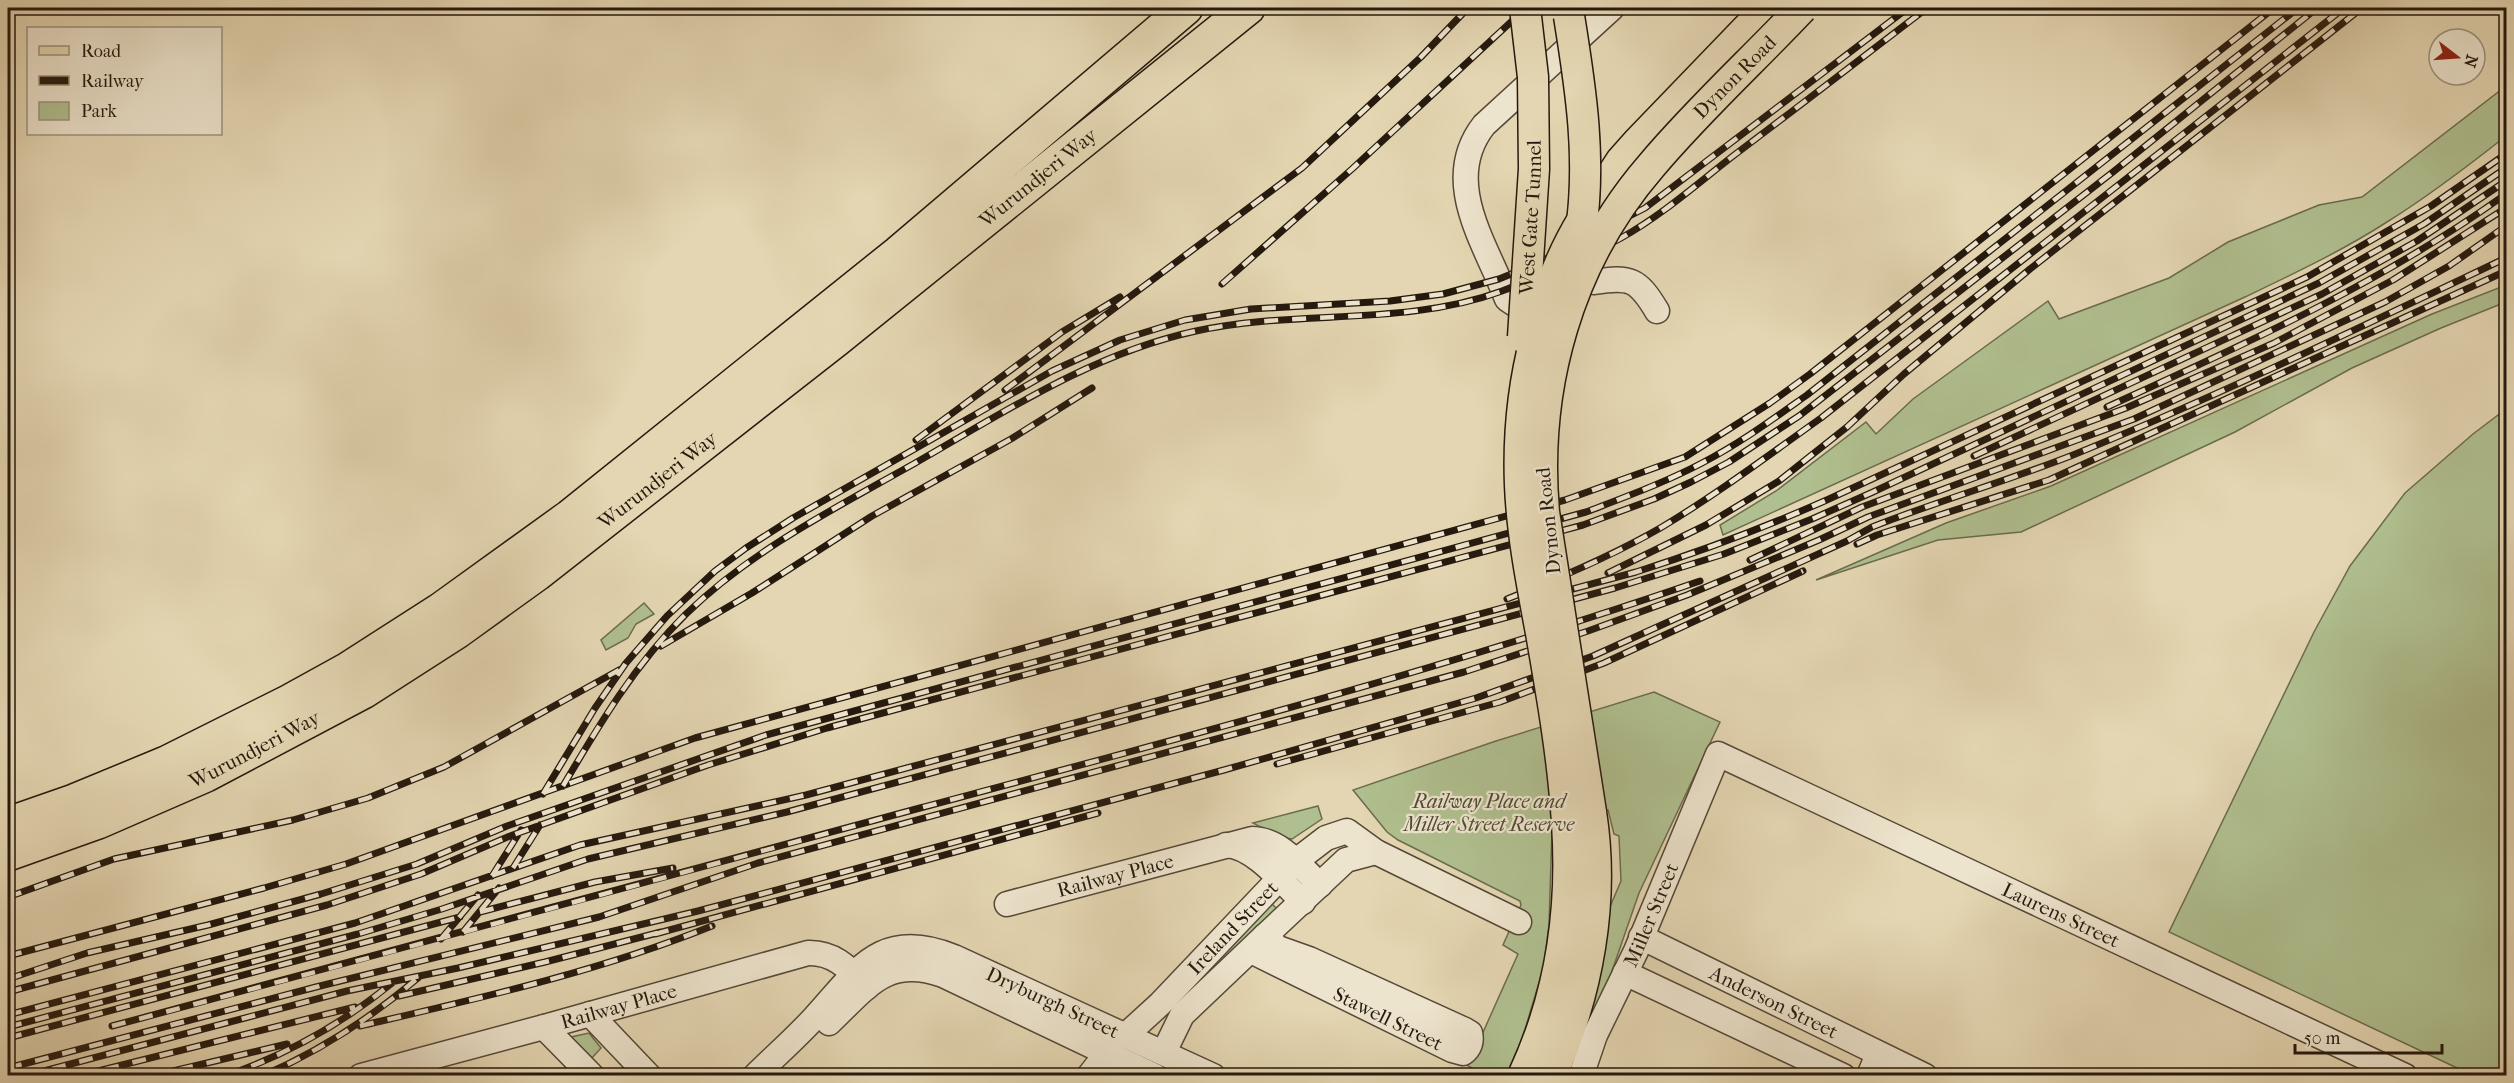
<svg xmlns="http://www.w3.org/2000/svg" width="2514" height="1083" viewBox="0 0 2514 1083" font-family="'IM FELL French Canon',serif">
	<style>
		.green { fill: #b0bf8f; stroke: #6a6c4e; stroke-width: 1.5 }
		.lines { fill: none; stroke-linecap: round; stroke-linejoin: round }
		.minor-casing { stroke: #554837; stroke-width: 27 }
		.major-casing { stroke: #25190e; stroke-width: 33 }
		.highway-casing { stroke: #25190e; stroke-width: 36 }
		.minor { stroke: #ede4cd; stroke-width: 24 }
		.major { stroke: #e4d6b2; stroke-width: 30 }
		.highway { stroke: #e4d6b2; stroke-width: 33 }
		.rail-casing { stroke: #25190e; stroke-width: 7 }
		.rail { stroke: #ede4cd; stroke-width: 4.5; stroke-dasharray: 14; stroke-linecap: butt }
		.major-bridge-casing { stroke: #25190e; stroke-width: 33; stroke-linecap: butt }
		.major-bridge { stroke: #e4d6b2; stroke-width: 30 }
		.labels { text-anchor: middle; stroke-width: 4.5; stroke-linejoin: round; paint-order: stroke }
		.street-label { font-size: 20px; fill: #25190e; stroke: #ede4cd }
		.park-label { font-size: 20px; font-style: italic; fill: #4f4b35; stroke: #ede4cd }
	</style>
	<rect width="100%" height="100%" fill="#e4d6b2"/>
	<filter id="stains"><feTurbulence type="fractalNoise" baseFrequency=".00333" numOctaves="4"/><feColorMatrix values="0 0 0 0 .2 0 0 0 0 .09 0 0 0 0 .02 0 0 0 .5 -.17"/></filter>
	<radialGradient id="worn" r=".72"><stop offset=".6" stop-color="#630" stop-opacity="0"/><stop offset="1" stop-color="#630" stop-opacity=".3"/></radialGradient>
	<path class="green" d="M 2506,86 L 2506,136 C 2468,166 2429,196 2387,222 C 2342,251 2293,274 2245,297 L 1723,535 L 1720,525 L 1776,491 L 1866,422 L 1876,434 L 1913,399 L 2048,301 L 2059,319 L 2169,278 L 2228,242 L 2319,205 L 2362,197 Z
		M 2506,285 L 2506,302 L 2441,328 L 2352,368 L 2235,432 L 2021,532 L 1938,540 L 1816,580 L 1946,523 L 2051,486 L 2432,314 Z
		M 2506,409 L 2506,1075 L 2474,1076 L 2169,932 L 2314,632 L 2350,566 L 2405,493 L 2473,434 Z
		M 644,603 L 654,614 L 636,624 L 628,638 L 606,650 L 601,640 Z
		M 1654,692 L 1720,722 L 1639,893 L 1594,1023 L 1587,1019 L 1606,916 L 1621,881 L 1619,836 L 1614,834 L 1608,810 L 1552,830 L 1549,924 L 1544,966 L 1523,1036 L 1507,1075 L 1479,1075 L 1480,1072 L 1468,1066 L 1518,954 L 1503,945 L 1521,905 L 1520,901 L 1398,840 L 1387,832 L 1353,790 L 1496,741 Z
		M 1318,806 L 1322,819 L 1292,839 L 1279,837 L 1253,823 Z
		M 1267,899 L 1278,910 L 1172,1016 L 1162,1012 Z
		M 589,1033 L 601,1048 L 592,1058 L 571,1037 Z"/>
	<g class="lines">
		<g class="minor-casing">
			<g id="minor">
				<path d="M 1594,282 C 1630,276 1638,279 1657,311"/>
				<path d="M 1519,307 L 1507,299 C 1486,244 1440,181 1484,125 L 1612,8"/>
				<path d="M 1226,845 C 1254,846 1283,883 1303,902"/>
				<path id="s1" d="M 1007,904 L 1252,839 C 1280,839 1301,867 1320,885"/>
				<path id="s2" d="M 1641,937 L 1925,1076"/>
				<path id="s3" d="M 1251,951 L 1452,1050 L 1463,1053 C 1470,1048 1472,1041 1470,1033 L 1465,1030 L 1309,959 L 1278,948 L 1265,936"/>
				<path d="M 1625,973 L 1843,1076"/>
				<path d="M 590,1014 L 649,1076"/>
				<path d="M 829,1023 C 867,987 887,955 943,975 L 1155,1076"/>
				<path d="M 544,1027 L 592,1076"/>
				<path id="s4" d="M 1125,1036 L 1160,1004 L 1296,861 L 1326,838 L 1347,831 L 1376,852 L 1519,922"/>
				<path d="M 1164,1052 L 1182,1015 L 1265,936 L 1346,860 L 1376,852"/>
				<path id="s5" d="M 361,1076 L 544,1027 L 808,953 C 835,952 850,970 867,987"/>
				<path id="s6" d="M 755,1076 C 775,1056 796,1038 815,1017 C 858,970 881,927 954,957 L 1213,1076"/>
				<path d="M 1089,1076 L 1107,1053"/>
				<path id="s7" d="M 1581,1076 L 1595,1035 L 1636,951 L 1718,754 L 2405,1076"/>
				<path d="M 1869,1076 L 1878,1054"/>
			</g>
		</g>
		<g class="major-casing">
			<path id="major" d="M 1583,219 L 1621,161 L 1637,143 L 1767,8
				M 1523,1076 C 1561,995 1573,911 1567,823
				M 1551,1076 C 1588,994 1605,901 1591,812"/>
		</g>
		<g class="highway-casing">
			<g id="highway">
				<path d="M 8,824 L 74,801 L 166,763 L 290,701 L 348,669 L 440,610 L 569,517 L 898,253 L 1186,8"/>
				<path id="s8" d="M 8,854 L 98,822 L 206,775 L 363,692 L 458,631 L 537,574 L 836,340 L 1248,8"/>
			</g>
		</g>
		<use href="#minor" class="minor"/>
		<use href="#major" class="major"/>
		<use href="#highway" class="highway"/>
		<g class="rail-casing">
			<path id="rail" d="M 1222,284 L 1352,169 L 1526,8
				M 1005,390 L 1302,168 L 1421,57 L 1468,8
				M 2107,407 C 2245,344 2382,283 2506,194
				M 916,440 L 1062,332 L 1120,297
				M 1974,456 L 2322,294 L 2417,241 L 2506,181
				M 1857,544 L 1877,535 L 2049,480 L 2506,271
				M 1750,560 L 1862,507 L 2126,408 L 2274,343 L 2393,280 L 2506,208
				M 1608,573 L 1706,525 L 1779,481 L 1847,427 L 1904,374 L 2030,269 L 2362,8
				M 1507,599 C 1560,578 1612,556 1662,527 C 1717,494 1769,455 1821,418 L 2344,8
				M 661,646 L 752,593 L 872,516 L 1011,439 L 1092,388
				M 1277,764 L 1500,702 L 1604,663 L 1803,571
				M 563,786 C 599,725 635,664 686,614 C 753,549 836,508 917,462 C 1006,411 1094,353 1196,331 C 1297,309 1404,327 1502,291 C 1525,283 1547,271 1569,261 C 1586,253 1605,247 1621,238 C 1661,216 1697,184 1733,156 C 1798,107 1863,57 1927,8
				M 543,794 L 595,708 L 626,663 L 667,616 L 715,571 L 746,548 L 793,518 L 1052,371 L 1120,340 L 1185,320 L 1251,309 L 1390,301 L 1443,294 L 1499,279 L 1538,263 L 1645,208 L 1908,8
				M 513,868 L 540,825
				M 492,876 L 521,830
				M 8,897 L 114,859 L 293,820 L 368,798 L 444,767 L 619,670
				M 480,912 L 595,882 L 673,868
				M 463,932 L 499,888
				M 655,934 L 1098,813
				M 441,939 L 478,895
				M 8,956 L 264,888 L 346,864 L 695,738 L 1565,500 L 1685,457 L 1770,403 L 1810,374 L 2274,8
				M 8,979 L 87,953 L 208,925 L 321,894 L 417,864 L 507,826 L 766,735 L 1586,512 C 1625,497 1664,483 1702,463 C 1739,444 1773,419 1807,395 L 2298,8
				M 8,992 L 327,905 L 421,874 L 510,836 L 708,765 L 827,728 L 1583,525 L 1654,499 L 1691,482 L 1729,462 L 1799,416 L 2113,172 L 2317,8
				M 399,996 L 545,962 L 661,932
				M 8,1015 L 355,923 L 580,845 L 806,795 L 1636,572 C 1702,551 1766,527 1829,499 L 2307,277 L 2431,206 L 2506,154
				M 112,1026 C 382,955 651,881 920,808 C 1182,738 1444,669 1700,581
				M 360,1026 C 480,998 597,972 712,926
				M 8,1027 L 358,934 L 442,909 L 588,859 L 787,812 L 1615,588 L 1724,554 L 1812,519 L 1873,492 L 2319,283 L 2424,224 L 2506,168
				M 8,1038 L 460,917
				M 8,1068 L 316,987 L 599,917 L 758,863 L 1464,672 L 1588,631 L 1687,595 L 1819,540 L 1868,517 L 2134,419 L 2385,302 L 2449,266 L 2506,226
				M 25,1076 L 347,991 L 458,968 L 698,911 L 1224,770 L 1476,698 L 1593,656 L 1847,541 L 1872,527 C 1938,501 2007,481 2073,455 C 2220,395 2363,326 2506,258
				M 78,1076 L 355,1007
				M 152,1076 L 287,1044
				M 225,1076 C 286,1055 342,1024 392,983
				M 262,1076 C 320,1051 371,1018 419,977"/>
		</g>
		<use href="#rail" class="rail"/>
		<g class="major-bridge-casing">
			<g id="major-bridge">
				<path d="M 1569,16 C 1581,90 1592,162 1580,237"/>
				<path id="s9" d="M 1523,337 L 1534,169 L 1533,77 L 1525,8"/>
				<path id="s10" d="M 1591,812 L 1544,512 C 1533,387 1568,262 1651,166 C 1698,110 1752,61 1802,8"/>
				<path d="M 1567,823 C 1563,759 1552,696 1541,633 C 1532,585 1522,535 1520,485 C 1518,434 1523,385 1536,336 C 1546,295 1561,255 1583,219"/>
			</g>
		</g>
		<use href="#major-bridge" class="major-bridge"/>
	</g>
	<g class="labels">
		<g class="street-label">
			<text dy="7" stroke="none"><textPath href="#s10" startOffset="798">Dynon Road</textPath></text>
			<text dy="7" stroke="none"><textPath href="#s8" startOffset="1240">Wurundjeri Way</textPath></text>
			<text dy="7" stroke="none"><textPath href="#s9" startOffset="120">West Gate Tunnel</textPath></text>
			<text dy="7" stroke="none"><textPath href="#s8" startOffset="754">Wurundjeri Way</textPath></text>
			<text transform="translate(1548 521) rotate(-96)" y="7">Dynon Road</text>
			<text dy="7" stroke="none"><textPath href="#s8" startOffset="268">Wurundjeri Way</textPath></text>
			<text dy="7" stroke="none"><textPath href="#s1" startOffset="112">Railway Place</textPath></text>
			<text dy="7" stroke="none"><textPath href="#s7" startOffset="729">Laurens Street</textPath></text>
			<text dy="7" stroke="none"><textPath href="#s7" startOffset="176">Miller Street</textPath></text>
			<text dy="7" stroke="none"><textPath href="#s4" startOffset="153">Ireland Street</textPath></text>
			<text dy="7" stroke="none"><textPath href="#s6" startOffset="360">Dryburgh Street</textPath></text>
			<text dy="7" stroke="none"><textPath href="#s2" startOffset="148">Anderson Street</textPath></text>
			<text dy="7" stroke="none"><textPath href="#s5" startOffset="267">Railway Place</textPath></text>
			<text dy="7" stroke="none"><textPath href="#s3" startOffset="153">Stawell Street</textPath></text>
		</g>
		<g class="park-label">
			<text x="1489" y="808">Railway Place and<tspan x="1489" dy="23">Miller Street Reserve</tspan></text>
		</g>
	</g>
	<rect width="2514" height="1083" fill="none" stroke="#e4d6b2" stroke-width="30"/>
	<rect x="9" y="9" width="2496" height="1065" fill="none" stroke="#25190e" stroke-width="3"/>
	<rect x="15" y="15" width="2484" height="1053" fill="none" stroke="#25190e" stroke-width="1.5"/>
	<rect x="27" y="27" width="195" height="108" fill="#ede4cd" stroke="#9d9381" stroke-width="1.5"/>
	<rect x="39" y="46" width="30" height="9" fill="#e4d6b2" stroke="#9d9381" stroke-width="1.5"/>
	<text x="81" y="57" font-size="18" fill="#25190e">Road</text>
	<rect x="39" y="76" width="30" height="9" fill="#25190e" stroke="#9d9381" stroke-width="1.5"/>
	<text x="81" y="87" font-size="18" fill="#25190e">Railway</text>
	<rect x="39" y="102" width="30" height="18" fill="#b0bf8f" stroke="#9d9381" stroke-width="1.5"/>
	<text x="81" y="117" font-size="18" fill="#25190e">Park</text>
	<g transform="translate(2457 57) rotate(107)"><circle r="28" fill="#ede4cd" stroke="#9d9381" stroke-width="1.5"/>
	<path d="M0-4.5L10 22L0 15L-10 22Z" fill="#8f2418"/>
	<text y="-9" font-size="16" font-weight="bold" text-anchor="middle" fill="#25190e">N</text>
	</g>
	<path d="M2295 1044v9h147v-9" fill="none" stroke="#25190e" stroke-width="3"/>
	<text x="2304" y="1044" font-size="18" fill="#25190e" stroke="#ede4cd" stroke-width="4.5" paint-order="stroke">50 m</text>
	<rect width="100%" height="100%" filter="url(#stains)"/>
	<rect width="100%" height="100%" fill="url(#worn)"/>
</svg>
